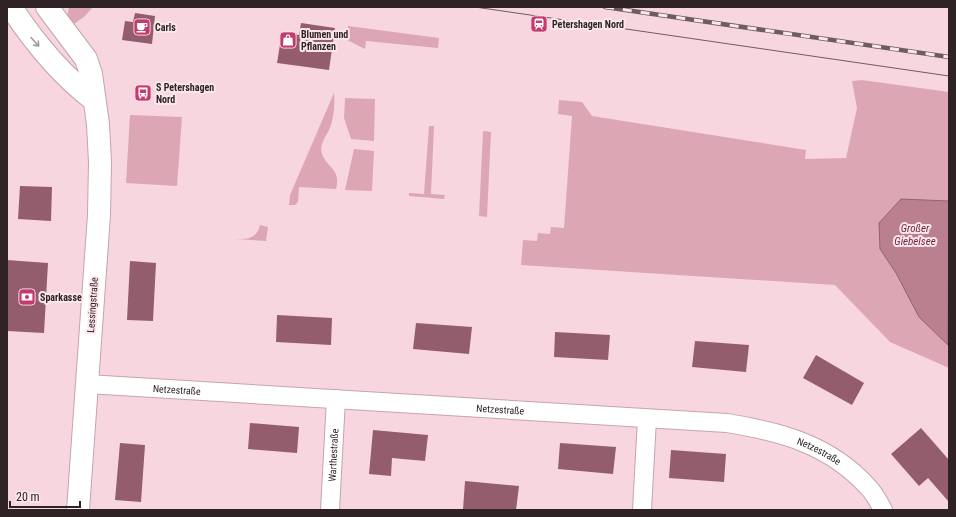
<svg xmlns="http://www.w3.org/2000/svg" width="956" height="517" viewBox="0 0 956 517" font-family="'Roboto Condensed',sans-serif">
	<style>
		.green { fill: #dda6b5 }
		.water { fill: #ba8090; stroke: #906470 }
		.building { fill: #935d6d }
		.lines { fill: none; stroke-linecap: round; stroke-linejoin: round }
		.minor-casing { stroke: #c5a4ac; stroke-width: 20 }
		.tertiary-casing { stroke: #c5a4ac; stroke-width: 24 }
		.minor { stroke: #fff; stroke-width: 18 }
		.tertiary { stroke: #fff; stroke-width: 22 }
		.tram { stroke: #6f5c60; stroke-width: 1 }
		.rail-casing { stroke: #6f5c60; stroke-width: 4.5 }
		.rail { stroke: #fce7ec; stroke-width: 3; stroke-dasharray: 9; stroke-linecap: butt }
		.oneway { stroke: #a19c9d }
		.labels { text-anchor: middle; stroke-width: 4; stroke-linejoin: round; paint-order: stroke }
		.poi-label { font-size: 10px; font-weight: bold; fill: #2f2326; stroke: #fce7ec; text-anchor: start }
		.street-label { font-size: 10px; fill: #2f2326; stroke: #fce7ec }
		.water-label { font-size: 11px; font-style: italic; fill: #6e2740; stroke: #fce7ec }
	</style>
	<rect width="100%" height="100%" fill="#f8d6df"/>
	<path class="green" d="M 69,7 L 93,7 L 85,16 L 71,26 L 67,17 Z
		M 348,26 L 439,38 L 438,48 L 366,41 L 365,49 L 345,39 Z
		M 862,80 L 949,92 L 949,201 L 942,201 L 880,249 L 948,344 L 949,343 L 949,368 L 890,342 L 835,285 L 521,265 L 523,240 L 537,241 L 538,233 L 550,234 L 551,227 L 564,228 L 572,116 L 558,114 L 559,100 L 582,102 L 592,116 L 806,150 L 805,159 L 846,158 L 857,108 L 852,81 Z
		M 334,93 C 335,103 334,115 331,125 C 329,133 318,144 322,154 C 328,169 341,169 336,189 L 299,187 L 298,202 L 295,205 L 289,205 L 290,195 Z
		M 345,98 L 375,99 L 374,141 L 351,139 L 344,118 Z
		M 130,115 L 182,117 L 177,186 L 126,183 Z
		M 429,126 L 434,126 L 431,194 L 445,195 L 444,199 L 409,196 L 409,193 L 424,194 Z
		M 483,131 L 491,132 L 487,217 L 479,216 Z
		M 354,149 L 374,151 L 372,191 L 345,190 Z
		M 260,225 L 268,227 L 266,241 L 235,239 C 247,239 257,239 260,225 Z"/>
	<path class="water" d="M 901,199 L 949,201 L 948,345 L 919,317 L 896,273 L 880,249 L 879,223 Z"/>
	<path class="building" d="M 135,13 L 155,16 L 152,44 L 122,40 L 125,21 L 133,22 Z
		M 301,23 L 335,28 L 329,70 L 277,63 L 282,32 L 299,35 Z
		M 20,186 L 52,187 L 51,221 L 18,219 Z
		M 7,260 L 48,263 L 44,333 L 7,331 Z
		M 130,261 L 156,263 L 153,321 L 127,320 Z
		M 277,315 L 332,318 L 331,345 L 276,342 Z
		M 416,323 L 472,327 L 469,354 L 413,349 Z
		M 555,332 L 610,335 L 608,360 L 554,357 Z
		M 695,341 L 749,345 L 746,372 L 692,367 Z
		M 816,355 L 864,383 L 852,405 L 803,378 Z
		M 250,423 L 299,427 L 297,453 L 248,449 Z
		M 921,428 L 949,460 L 949,502 L 928,478 L 919,486 L 891,454 Z
		M 373,430 L 428,435 L 425,461 L 392,458 L 391,476 L 369,474 Z
		M 120,443 L 145,445 L 141,502 L 115,500 Z
		M 560,443 L 616,447 L 613,474 L 558,469 Z
		M 671,450 L 726,454 L 724,482 L 669,478 Z
		M 465,481 L 519,486 L 516,510 L 463,510 Z"/>
	<g class="lines">
		<g class="minor-casing">
			<g id="minor">
				<path id="s1" d="M 87,384 L 727,423 C 782,432 830,445 868,487 C 874,493 879,502 883,510"/>
				<path id="s2" d="M 330,510 L 336,399"/>
				<path d="M 642,510 L 647,419"/>
			</g>
		</g>
		<g class="tertiary-casing">
			<path id="tertiary" d="M 47,7 L 86,59 L 91,74 L 98,124 L 100,162 L 99,215 L 78,510
				M 13,10 C 35,43 61,75 94,100"/>
		</g>
		<use href="#minor" class="minor"/>
		<use href="#tertiary" class="tertiary"/>
		<path class="tram" d="M 475,7 L 949,76"/>
		<g class="rail-casing">
			<path id="rail" d="M 605,7 L 949,57"/>
		</g>
		<use href="#rail" class="rail"/>
	</g>
	<defs><path id="oneway-shaft" d="M-6 0H5M1.5-3L5.5 0L1.5 3" fill="none" stroke-width="1.6" stroke-linecap="round" stroke-linejoin="round"/></defs>
	<use class="oneway" href="#oneway-shaft" transform="translate(35 42) rotate(48)"/>
	<defs>
		<g id="station-square" transform="scale(0.9)"><rect x="-9" y="-9" width="18" height="18" rx="4" fill="#c4396f" stroke="#fce7ec"/><path d="M-3-6H3Q5-6 5-4V2Q5 4 3 4L4.5 6H3L1.5 4h-3L-3 6H-4.5L-3 4Q-5 4-5 2V-4Q-5-6-3-6ZM-3.5-4v3h7v-3ZM-3.5 1v1.5H-2V1ZM2 1v1.5H3.5V1Z" fill="#fff"/></g>
		<g id="cafe-square" transform="scale(0.9)"><rect x="-9" y="-9" width="18" height="18" rx="4" fill="#c4396f" stroke="#fce7ec"/><path d="M-5.5-4.5H6V0H3Q3 3.5 0 3.5H-2.5Q-5.5 3.5-5.5 0ZM3-3.2v2h1.7v-2ZM-6 4.5H4V6H-6Z" fill="#fff"/></g>
		<g id="shop-square" transform="scale(0.9)"><rect x="-9" y="-9" width="18" height="18" rx="4" fill="#c4396f" stroke="#fce7ec"/><path d="M-5-2.5h2.3a2.7 3.5 0 0 1 5.4 0H5L5.5 6h-11ZM-1.5-2.5h3a1.5 2.3 0 0 0-3 0Z" fill="#fff"/></g>
		<g id="bus-square" transform="scale(0.9)"><rect x="-9" y="-9" width="18" height="18" rx="4" fill="#c4396f" stroke="#fce7ec"/><path d="M-5-6H5V4H4V6H2V4H-2V6H-4V4H-5ZM-3.5-4V0h7V-4ZM-3.5 1.2v1.5H-2V1.2ZM2 1.2v1.5H3.5V1.2Z" fill="#fff"/></g>
		<g id="bank-square" transform="scale(0.9)"><rect x="-9" y="-9" width="18" height="18" rx="4" fill="#c4396f" stroke="#fce7ec"/><path d="M-6-4H6V4H-6ZM0-2.3a2.3 2.3 0 1 0 0 4.6a2.3 2.3 0 1 0 0-4.6Z" fill="#fff"/></g>
	</defs>
	<g fill-rule="evenodd">
		<use href="#station-square" x="539" y="24"/>
		<use href="#cafe-square" x="142" y="27"/>
		<use href="#shop-square" x="288" y="40"/>
		<use href="#bus-square" x="143" y="93"/>
		<use href="#bank-square" x="27" y="297"/>
	</g>
	<g class="labels">
		<g class="poi-label">
			<text x="552" y="28">Petershagen Nord</text>
			<text x="155" y="31">Carls</text>
			<text x="301" y="38">Blumen und<tspan x="301" dy="12">Pflanzen</tspan></text>
			<text x="156" y="91">S Petershagen<tspan x="156" dy="12">Nord</tspan></text>
			<text x="40" y="301">Sparkasse</text>
		</g>
		<g class="street-label">
			<text transform="translate(92 305) rotate(-86)" y="4">Lessingstraße</text>
			<text dy="4" stroke="none"><textPath href="#s1" startOffset="90">Netzestraße</textPath></text>
			<text dy="4" stroke="none"><textPath href="#s1" startOffset="414">Netzestraße</textPath></text>
			<text dy="4" stroke="none"><textPath href="#s1" startOffset="738">Netzestraße</textPath></text>
			<text dy="4" stroke="none"><textPath href="#s2" startOffset="55">Warthestraße</textPath></text>
		</g>
		<g class="water-label">
			<text x="915" y="232">Großer<tspan x="915" dy="13">Giebelsee</tspan></text>
		</g>
	</g>
	<rect width="956" height="517" fill="none" stroke="#2f2326" stroke-width="16"/>
	<path d="M10 501v6h70v-6" fill="none" stroke="#2f2326" stroke-width="2"/>
	<text x="16" y="501" font-size="12" fill="#2f2326" stroke="#fce7ec" stroke-width="3" paint-order="stroke">20 m</text>
</svg>
